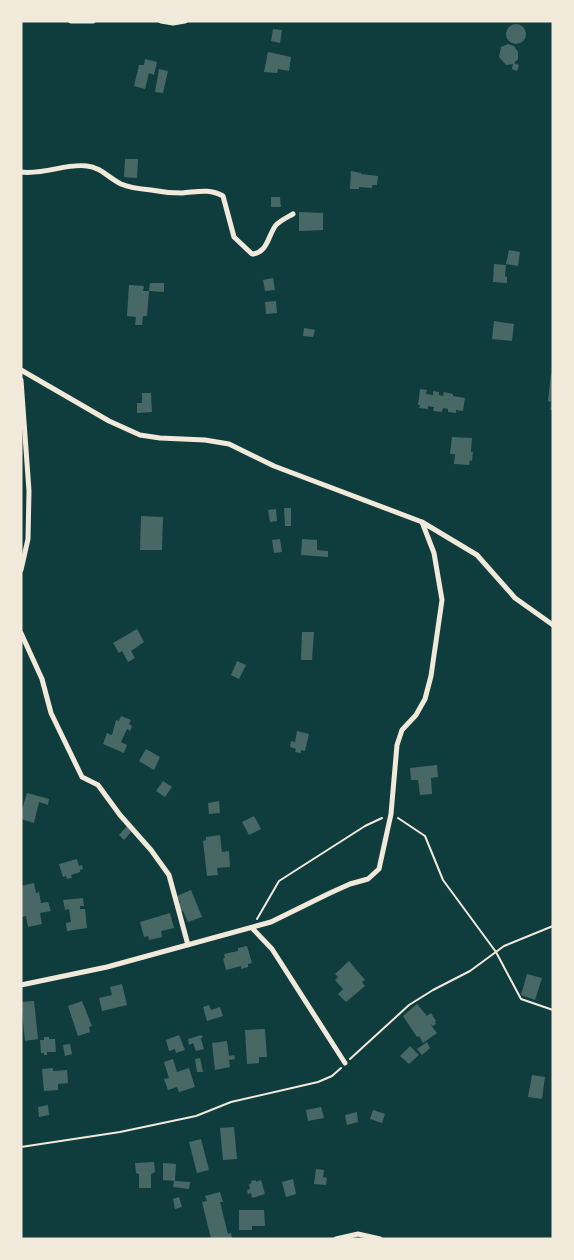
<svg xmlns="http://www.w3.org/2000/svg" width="574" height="1260" viewBox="0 0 574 1260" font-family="Lato,sans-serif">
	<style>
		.building { fill: #486865 }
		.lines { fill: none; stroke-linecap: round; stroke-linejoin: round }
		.path { stroke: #f1e9da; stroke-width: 2 }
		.minor { stroke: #f1e9da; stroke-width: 5 }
	</style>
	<rect width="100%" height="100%" fill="#0f3d3e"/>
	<path class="building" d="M506 34a10 10 0 1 1 20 0a10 10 0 1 1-20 0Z
		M 273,29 L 282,30 L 280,43 L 271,41 Z
		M 508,44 L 514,46 L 518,52 L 518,59 L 514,63 L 519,65 L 517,71 L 512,69 L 513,64 L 506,65 L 499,57 L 501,47 Z
		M 268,52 L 291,57 L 289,71 L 278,69 L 277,73 L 264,72 Z
		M 145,59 L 157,62 L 154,75 L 149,73 L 145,89 L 134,86 L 139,65 L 144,65 Z
		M 159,69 L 168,71 L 163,93 L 155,92 Z
		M 125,159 L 138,159 L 137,178 L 124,177 Z
		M 351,171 L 361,173 L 361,174 L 378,176 L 377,185 L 372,185 L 372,188 L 359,187 L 359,189 L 350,189 Z
		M 271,197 L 280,197 L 281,207 L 271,207 Z
		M 299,212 L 323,213 L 323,230 L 299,231 Z
		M 509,250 L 520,252 L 518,266 L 506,264 Z
		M 494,264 L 506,265 L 505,276 L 507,277 L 507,283 L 493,282 Z
		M 273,278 L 275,290 L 265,291 L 263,280 Z
		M 150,283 L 164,283 L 164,292 L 149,291 Z
		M 129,285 L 144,286 L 143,291 L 149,291 L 147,316 L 143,316 L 142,325 L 135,325 L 136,317 L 127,316 Z
		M 276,301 L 277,313 L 266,314 L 265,302 Z
		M 494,321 L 514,324 L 512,341 L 492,339 Z
		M 304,328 L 315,330 L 313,337 L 303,336 Z
		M 551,373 L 553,373 L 553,410 L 550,410 L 551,402 L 548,401 Z
		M 420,389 L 427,390 L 426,394 L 433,395 L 433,391 L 439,392 L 439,395 L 443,396 L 444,392 L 453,394 L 453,396 L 465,398 L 463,411 L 456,410 L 456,413 L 448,412 L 448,409 L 443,408 L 442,412 L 433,411 L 434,407 L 428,406 L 428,409 L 419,408 L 420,405 L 418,405 Z
		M 142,393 L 151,393 L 152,412 L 137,413 L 137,403 L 142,403 Z
		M 452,437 L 472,438 L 471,452 L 473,452 L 472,461 L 470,460 L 469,465 L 454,464 L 455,454 L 450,454 Z
		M 284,508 L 291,508 L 291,526 L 285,526 Z
		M 276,509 L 277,521 L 270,522 L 268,510 Z
		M 141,516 L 163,517 L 162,550 L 140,550 Z
		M 280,539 L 282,552 L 274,553 L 272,540 Z
		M 302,539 L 317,540 L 317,550 L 328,551 L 328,557 L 301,555 Z
		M 137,629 L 144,642 L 131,651 L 135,658 L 128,662 L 122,651 L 119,653 L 113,643 Z
		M 302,632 L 314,632 L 312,660 L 301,660 Z
		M 237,661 L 246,665 L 239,679 L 231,675 Z
		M 121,716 L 131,720 L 129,724 L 132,726 L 130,731 L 127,729 L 121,742 L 127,745 L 124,753 L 103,744 L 107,733 L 112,735 L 116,720 L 119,721 Z
		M 297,731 L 309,734 L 305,751 L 301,750 L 301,753 L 295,752 L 296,749 L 290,747 L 291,741 L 295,742 Z
		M 146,749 L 160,757 L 154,770 L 139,761 Z
		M 437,765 L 438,777 L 431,778 L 432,794 L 420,795 L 418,780 L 411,780 L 410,768 Z
		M 163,781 L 172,787 L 165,797 L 156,791 Z
		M 27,793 L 49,799 L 48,805 L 39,802 L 34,823 L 21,819 L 21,813 Z
		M 219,801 L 220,813 L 209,814 L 208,803 Z
		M 254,816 L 261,829 L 249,835 L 242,822 Z
		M 127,826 L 131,832 L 124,840 L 119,835 Z
		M 220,835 L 222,852 L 229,851 L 230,867 L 217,868 L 218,875 L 207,876 L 203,841 L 206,840 L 206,837 Z
		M 77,859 L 79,866 L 82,865 L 83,869 L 80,870 L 80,872 L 71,875 L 72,878 L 67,879 L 66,876 L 63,877 L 59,864 Z
		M 34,883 L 36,893 L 39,892 L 41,903 L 48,902 L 51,911 L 40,913 L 42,924 L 28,927 L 26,916 L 22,917 L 21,915 L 21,886 Z
		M 191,890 L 202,917 L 188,922 L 183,911 L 180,912 L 177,904 L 180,903 L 177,896 Z
		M 83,898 L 84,906 L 80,906 L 80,909 L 85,909 L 87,928 L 67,931 L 66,923 L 71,922 L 69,909 L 65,910 L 63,900 Z
		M 170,913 L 174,928 L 161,931 L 162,937 L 149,940 L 148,936 L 144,937 L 140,922 Z
		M 247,946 L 252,963 L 248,964 L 248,967 L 241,969 L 241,966 L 226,970 L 223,958 L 225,958 L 224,954 L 238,951 L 238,948 Z
		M 349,961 L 365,980 L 362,982 L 365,986 L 346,1002 L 338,994 L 343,989 L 335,980 L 338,977 L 335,974 Z
		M 527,974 L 542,978 L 535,1000 L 521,995 Z
		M 122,984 L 127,1005 L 102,1011 L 99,998 L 112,995 L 110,987 Z
		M 34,1001 L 38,1039 L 25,1041 L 21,1002 Z
		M 82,1001 L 92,1026 L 89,1027 L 90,1032 L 78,1036 L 68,1006 Z
		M 417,1004 L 427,1016 L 431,1013 L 436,1021 L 435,1022 L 436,1024 L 433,1026 L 430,1024 L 437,1033 L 423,1043 L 419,1036 L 417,1037 L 403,1016 Z
		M 209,1005 L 211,1010 L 220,1007 L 223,1016 L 207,1021 L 203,1007 Z
		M 265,1029 L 267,1057 L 259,1057 L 259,1063 L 247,1064 L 245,1030 Z
		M 179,1035 L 185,1050 L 176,1053 L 175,1049 L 169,1051 L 166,1040 Z
		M 201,1035 L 203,1037 L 199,1040 L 201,1039 L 204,1049 L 196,1051 L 193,1043 L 189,1045 L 188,1039 Z
		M 44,1037 L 49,1037 L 49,1039 L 55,1039 L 56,1052 L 47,1052 L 47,1055 L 44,1055 L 44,1053 L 41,1053 L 40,1040 L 44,1040 Z
		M 227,1041 L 229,1056 L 234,1055 L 235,1059 L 229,1060 L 230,1067 L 215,1070 L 212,1043 Z
		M 427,1042 L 430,1048 L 422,1055 L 417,1049 Z
		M 70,1044 L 72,1054 L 65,1056 L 63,1045 Z
		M 410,1046 L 419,1055 L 409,1064 L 400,1056 Z
		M 200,1058 L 203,1072 L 197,1072 L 195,1059 Z
		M 173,1059 L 177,1072 L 189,1068 L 195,1087 L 179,1092 L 177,1087 L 168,1090 L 164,1079 L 169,1078 L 164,1062 Z
		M 53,1068 L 53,1071 L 67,1070 L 68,1083 L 58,1084 L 58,1090 L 44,1091 L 42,1069 Z
		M 532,1075 L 545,1077 L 542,1099 L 528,1097 Z
		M 48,1105 L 49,1115 L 39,1117 L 38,1107 Z
		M 321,1107 L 324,1118 L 308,1121 L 306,1110 Z
		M 373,1110 L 385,1114 L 382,1123 L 370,1119 Z
		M 357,1112 L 358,1122 L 347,1125 L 345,1115 Z
		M 234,1127 L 237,1159 L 223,1160 L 220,1128 Z
		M 201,1139 L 209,1170 L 197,1173 L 189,1142 Z
		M 154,1162 L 155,1172 L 151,1174 L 151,1188 L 139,1188 L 139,1174 L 136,1173 L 135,1163 Z
		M 163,1163 L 176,1164 L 175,1181 L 163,1180 Z
		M 316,1169 L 324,1170 L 323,1177 L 327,1178 L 326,1185 L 314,1184 Z
		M 293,1179 L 296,1194 L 286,1197 L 282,1182 Z
		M 256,1180 L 256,1182 L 261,1180 L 265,1194 L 252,1198 L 251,1193 L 248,1194 L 247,1190 L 250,1189 L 249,1184 L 252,1183 L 251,1181 Z
		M 174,1181 L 190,1182 L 189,1189 L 173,1187 Z
		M 220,1192 L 223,1202 L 220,1202 L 228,1234 L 231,1233 L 232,1239 L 211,1239 L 202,1202 L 207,1201 L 205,1196 Z
		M 179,1197 L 182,1207 L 175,1209 L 173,1199 Z
		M 239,1210 L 264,1210 L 265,1226 L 252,1226 L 252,1230 L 239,1230 Z"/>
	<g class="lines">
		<path class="path" d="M 398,818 L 425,836 L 443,880 L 496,952 L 521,999 L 553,1010
			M 257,919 L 279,881 L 365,826 L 382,818
			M 350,1059 L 409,1005 L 433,990 L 470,971 L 504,946 L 553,926
			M 21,1147 L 120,1132 L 196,1116 L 231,1102 L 318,1082 L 332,1076 L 341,1068"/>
		<path class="minor" d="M 71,21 L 93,21
			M 161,21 L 173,23 L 185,21
			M 21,172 C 45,175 66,163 87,166 C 100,167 109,178 121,184 C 130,188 140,189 151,190 C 161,192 171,193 182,193 C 197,192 209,188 223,196 L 234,237 L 252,254 C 268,253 268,235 276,225 C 281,220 288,217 293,214
			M 21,370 L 109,421 L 140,435 L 160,438 L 205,440 L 229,444 L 274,466 L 422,522 L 477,555 L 515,598 L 553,625
			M 21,380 L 29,491 L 28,539 L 21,570
			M 21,633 L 42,679 L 51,713 L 82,777 L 98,785 L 120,815 L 151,850 L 169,875 L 188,945
			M 252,928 L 272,949 L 345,1063
			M 21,985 L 107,967 L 271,922 L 330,893 L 350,884 L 368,879 L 379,869 L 391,814 L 397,745 L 402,730 L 416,715 L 425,699 L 431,676 L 442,600 L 434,553 L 422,522
			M 336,1239 L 358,1234 L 380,1239"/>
	</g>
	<rect width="574" height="1260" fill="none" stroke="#f1e9da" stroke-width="45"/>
</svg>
